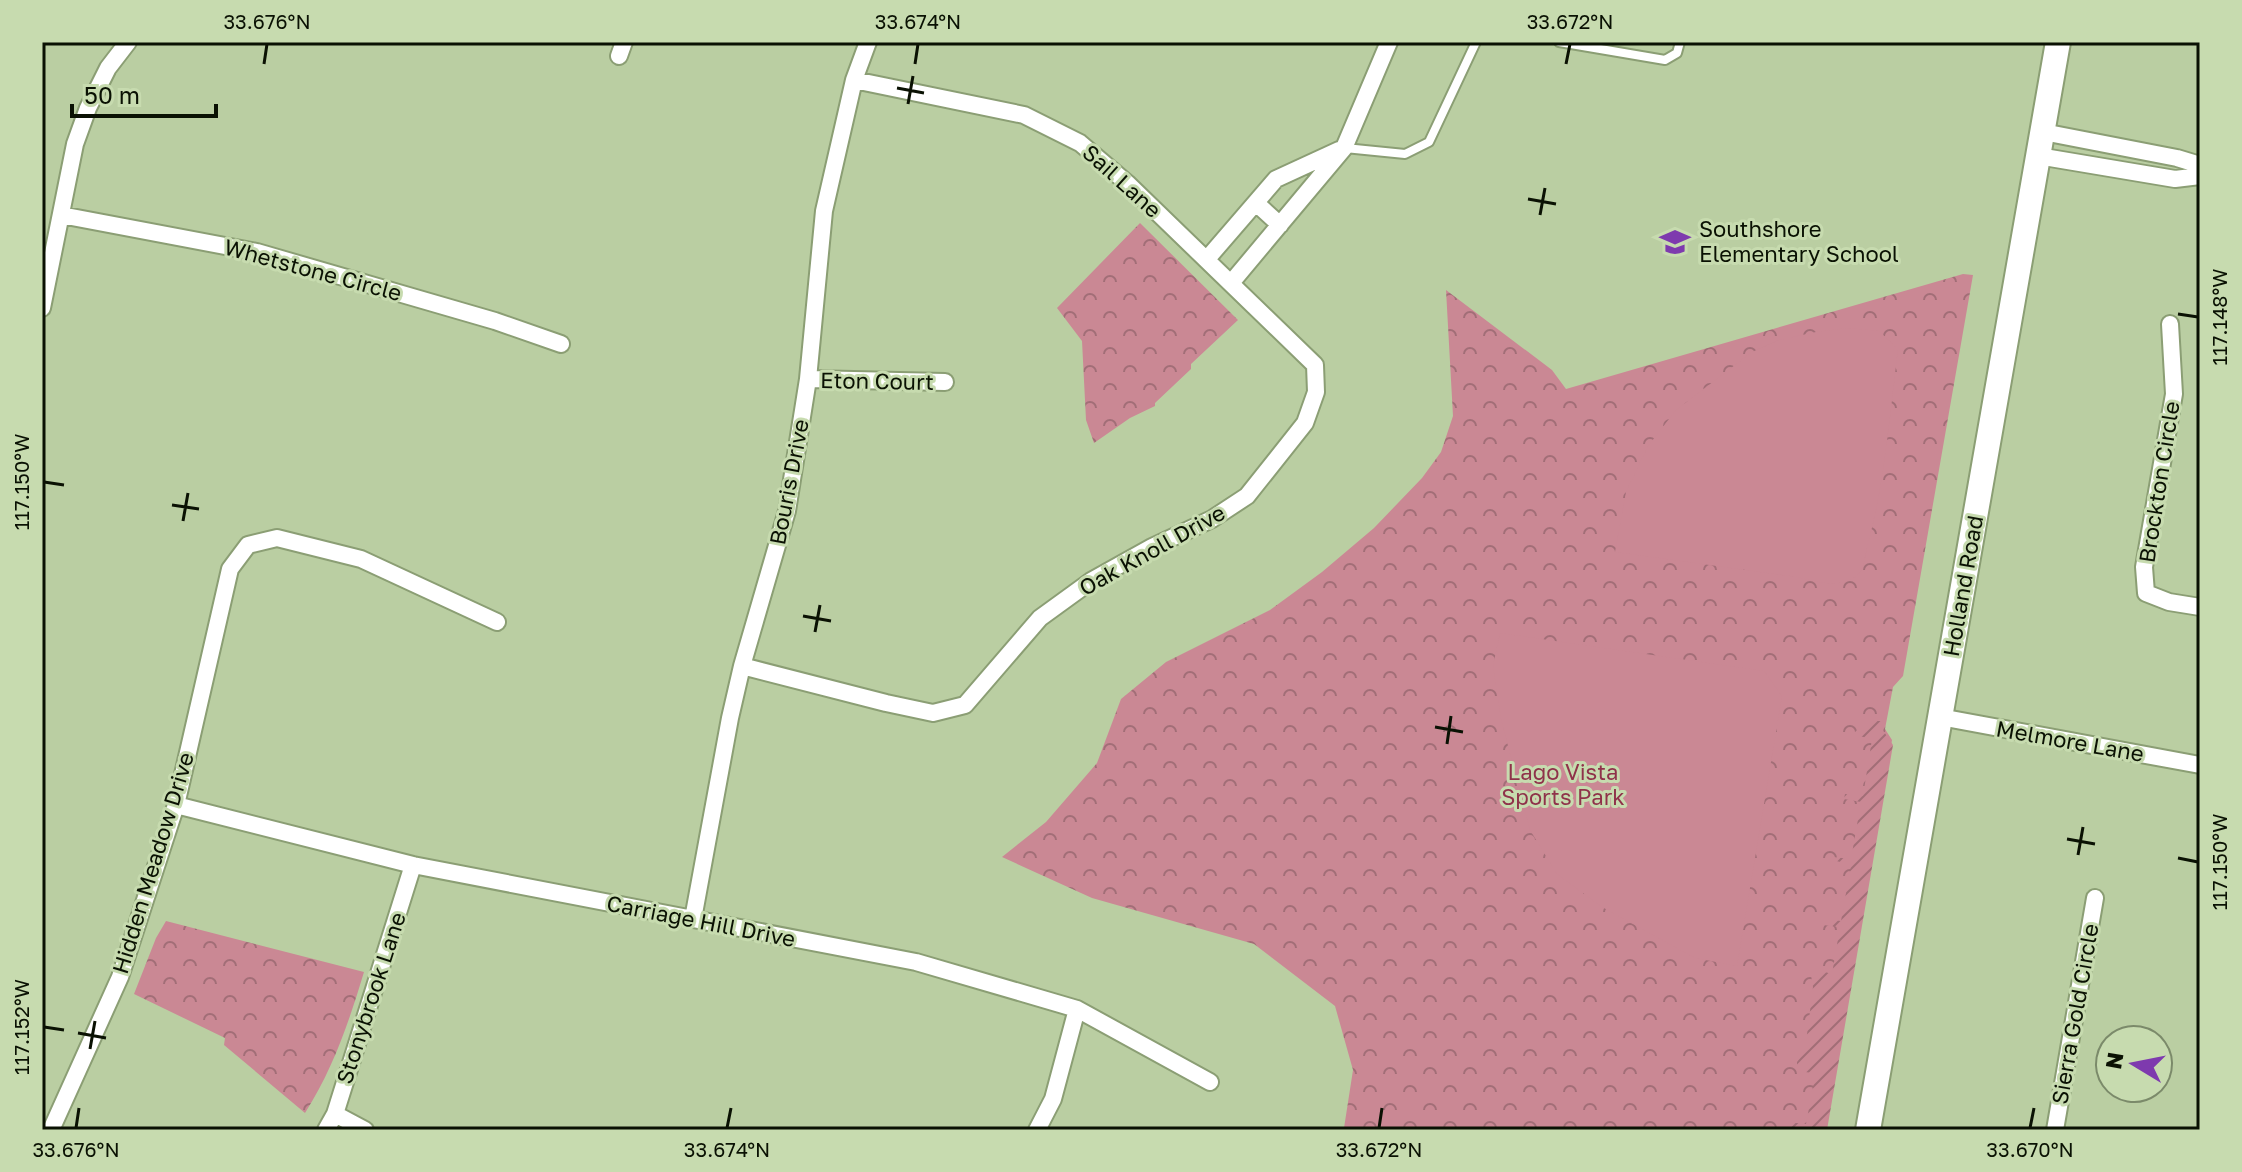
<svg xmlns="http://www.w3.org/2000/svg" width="2242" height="1172" viewBox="0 0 2242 1172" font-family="'Golos Text',sans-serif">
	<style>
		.park { fill: url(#park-crowns) }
		.garden { fill: url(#garden-furrows) }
		.pitch { fill: #ca8894 }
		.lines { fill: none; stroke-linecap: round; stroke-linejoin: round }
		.service-casing { stroke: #8b9e74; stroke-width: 12 }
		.minor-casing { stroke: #8b9e74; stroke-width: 20 }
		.secondary-casing { stroke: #8b9e74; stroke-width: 28 }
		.service { stroke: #fff; stroke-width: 8 }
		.minor { stroke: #fff; stroke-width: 16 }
		.secondary { stroke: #fff; stroke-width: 24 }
		.ticks { fill: none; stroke: #0a1103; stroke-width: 3 }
		.labels { text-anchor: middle; stroke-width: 6; stroke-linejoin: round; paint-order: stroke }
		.street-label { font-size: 22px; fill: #0a1103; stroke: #c7dbaf }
		.poi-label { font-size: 22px; fill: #0a1103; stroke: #c7dbaf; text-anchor: start }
		.park-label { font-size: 22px; fill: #8f324a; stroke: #c7dbaf }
		.neatline { fill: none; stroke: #0a1103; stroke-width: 3 }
		.ticks-label { font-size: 20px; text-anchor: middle; fill: #0a1103 }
	</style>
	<defs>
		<pattern id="park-crowns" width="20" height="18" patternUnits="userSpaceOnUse" patternTransform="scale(2)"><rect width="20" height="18" fill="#ca8894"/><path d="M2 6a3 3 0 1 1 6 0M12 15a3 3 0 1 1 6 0" fill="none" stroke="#a26e77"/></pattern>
		<pattern id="garden-furrows" width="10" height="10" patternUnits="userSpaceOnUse" patternTransform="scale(2)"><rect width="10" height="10" fill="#ca8894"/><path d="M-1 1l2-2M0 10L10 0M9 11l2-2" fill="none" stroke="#a26e77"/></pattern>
	</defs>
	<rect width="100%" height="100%" fill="#bacea2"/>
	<path class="park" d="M 1140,223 L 1238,320 L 1191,364 L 1191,369 L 1155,403 L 1155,406 L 1130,418 L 1094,443 L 1086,420 L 1082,341 L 1057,308 Z
		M 1963,274 L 1973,275 L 1903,676 L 1893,687 L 1885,729 L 1892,740 L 1825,1130 L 1339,1130 L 1344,1128 L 1353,1070 L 1335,1006 L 1254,944 L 1092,898 L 1002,857 L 1046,822 L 1097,763 L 1121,699 L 1166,662 L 1270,610 L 1322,572 L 1374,528 L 1422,478 L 1441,452 L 1453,416 L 1446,290 L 1552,370 L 1566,389 Z
		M 166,921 L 364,972 C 349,1022 333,1069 305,1113 L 224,1045 L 225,1038 L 134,994 L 156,938 Z"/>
	<path class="garden" d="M 1874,721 L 1884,721 L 1882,729 L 1893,745 L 1827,1130 L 1803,1130 L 1787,1127 L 1787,1122 L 1806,1124 L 1815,1076 L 1813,1073 L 1797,1071 L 1797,1062 L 1805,1050 L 1813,987 L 1811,975 L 1814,969 L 1832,974 L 1840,927 L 1823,925 L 1824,919 L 1841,921 L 1851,865 L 1833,860 L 1833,857 L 1851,859 L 1861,802 L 1844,799 L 1845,794 L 1863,796 L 1872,739 L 1855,735 L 1855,732 L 1866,723 Z"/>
	<path class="pitch" d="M 1848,328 L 1879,331 L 1898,349 C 1890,413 1885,478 1869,540 C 1866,549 1865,563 1861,571 C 1847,591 1816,582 1797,577 L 1615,552 L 1626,492 L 1648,446 L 1676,410 L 1752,352 L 1779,340 L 1816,332 Z
		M 1500,633 L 1764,671 L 1782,696 L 1737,966 L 1695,958 L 1602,907 L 1557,874 L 1530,830 L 1501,719 L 1493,666 Z"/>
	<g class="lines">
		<g class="service-casing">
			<path id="service" d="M 1559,42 L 1665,60 L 1677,53 L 1680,42
				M 1345,148 L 1405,154 L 1429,142 L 1476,42"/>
		</g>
		<g class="minor-casing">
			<path id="minor" d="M 619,56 L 624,42
				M 2043,132 L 2177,158 L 2200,165
				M 2038,156 L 2175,179 L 2200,176
				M 1256,203 L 1280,225
				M 61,215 L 257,252 L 495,321 L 561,344
				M 1207,259 L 1276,179 L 1339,150
				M 1231,283 L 1344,148 L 1389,42
				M 42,308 L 75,144 L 88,108 L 108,68 L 128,42
				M 2170,324 L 2174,394 L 2144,567 L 2146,593 L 2169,602 L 2200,607
				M 808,379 L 945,382
				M 742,666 L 886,703 L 933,713 L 965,705 L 1040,618 L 1091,581 L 1152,547 L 1212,519 L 1247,496 L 1305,423 L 1316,392 L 1315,365 L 1127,183 L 1080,143 L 1024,115 L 854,80
				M 1940,717 L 2200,765
				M 176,805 L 413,865 L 916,962 L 1077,1009 L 1210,1082
				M 693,919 L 730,718 L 742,666 L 787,511 L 808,379 L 824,211 L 854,80 L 868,42
				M 335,1114 L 365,1130
				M 51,1130 L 120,977 L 176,805 L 230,569 L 248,545 L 277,538 L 361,559 L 497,622
				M 326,1130 L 335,1114 L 413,865
				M 1037,1130 L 1053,1099 L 1077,1009
				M 2055,1130 L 2095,898"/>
		</g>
		<g class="secondary-casing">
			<path id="secondary" d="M 1868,1130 L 2058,42"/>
		</g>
		<use href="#service" class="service"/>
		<use href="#minor" class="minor"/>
		<use href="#secondary" class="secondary"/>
	</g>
	<path class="ticks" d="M 264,64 L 267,44M 915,64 L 918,44M 1566,64 L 1570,44M 897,88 L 924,93M 908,104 L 913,76M 1528,199 L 1556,204M 1540,215 L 1545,188M 2178,314 L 2198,317M 44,482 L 64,485M 172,505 L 199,509M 183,521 L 188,493M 803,616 L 831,621M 815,632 L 820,605M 1435,727 L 1463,732M 1447,744 L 1451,716M 2067,839 L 2095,844M 2078,855 L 2083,827M 2178,858 L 2198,862M 44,1027 L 64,1030M 78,1033 L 106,1038M 90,1049 L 95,1021M 76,1128 L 79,1108M 727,1128 L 731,1108M 1379,1128 L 1382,1108M 2030,1128 L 2034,1108"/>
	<defs>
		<g id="school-bare" transform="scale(2.4)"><path d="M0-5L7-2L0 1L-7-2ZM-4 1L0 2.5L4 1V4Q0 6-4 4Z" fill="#7e3aae" stroke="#c7dbaf" stroke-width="2.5" paint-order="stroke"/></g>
	</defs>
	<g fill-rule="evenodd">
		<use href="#school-bare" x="1675" y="242"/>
	</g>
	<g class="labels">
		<g class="street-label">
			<text transform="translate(1122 181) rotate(42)" y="8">Sail Lane</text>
			<text transform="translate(313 270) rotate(15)" y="8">Whetstone Circle</text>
			<text transform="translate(877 381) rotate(1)" y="8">Eton Court</text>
			<text transform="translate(789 482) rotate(-79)" y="8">Bouris Drive</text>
			<text transform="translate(2159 482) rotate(-81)" y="8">Brockton Circle</text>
			<text transform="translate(1152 550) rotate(-29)" y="8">Oak Knoll Drive</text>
			<text transform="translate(1963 586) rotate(-80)" y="8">Holland Road</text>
			<text transform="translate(2070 741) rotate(10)" y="8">Melmore Lane</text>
			<text transform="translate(153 863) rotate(-73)" y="8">Hidden Meadow Drive</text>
			<text transform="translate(701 921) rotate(11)" y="8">Carriage Hill Drive</text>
			<text transform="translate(371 998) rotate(-72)" y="8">Stonybrook Lane</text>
			<text transform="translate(2075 1014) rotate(-80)" y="8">Sierra Gold Circle</text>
		</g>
		<g class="poi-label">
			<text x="1699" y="237">Southshore<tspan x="1699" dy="25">Elementary School</tspan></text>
		</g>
		<g class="park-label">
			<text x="1563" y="780">Lago Vista<tspan x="1563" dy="25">Sports Park</tspan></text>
		</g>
	</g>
	<rect width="2242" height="1172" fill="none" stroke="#c7dbaf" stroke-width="88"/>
	<g transform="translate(2134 1064) rotate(280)"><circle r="38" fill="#c7dbaf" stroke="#7b8a6a" stroke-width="2"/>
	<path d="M0-6L14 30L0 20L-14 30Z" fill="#7e3aae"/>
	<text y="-12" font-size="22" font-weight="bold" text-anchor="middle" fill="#0a1103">N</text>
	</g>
	<path d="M72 104v12h144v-12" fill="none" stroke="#0a1103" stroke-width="4"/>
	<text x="84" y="104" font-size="24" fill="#0a1103" stroke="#c7dbaf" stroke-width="6" paint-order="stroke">50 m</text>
	<rect x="44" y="44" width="2154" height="1084" class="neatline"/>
	<g class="ticks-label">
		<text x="267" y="29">33.676°N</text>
		<text x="918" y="29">33.674°N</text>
		<text x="1570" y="29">33.672°N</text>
		<text transform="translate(2220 317) rotate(-90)" y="7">117.148°W</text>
		<text transform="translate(22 482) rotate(-90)" y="7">117.150°W</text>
		<text transform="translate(2220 862) rotate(-90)" y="7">117.150°W</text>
		<text transform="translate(22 1027) rotate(-90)" y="7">117.152°W</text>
		<text x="76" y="1157">33.676°N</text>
		<text x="727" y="1157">33.674°N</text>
		<text x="1379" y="1157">33.672°N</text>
		<text x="2030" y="1157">33.670°N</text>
	</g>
</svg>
